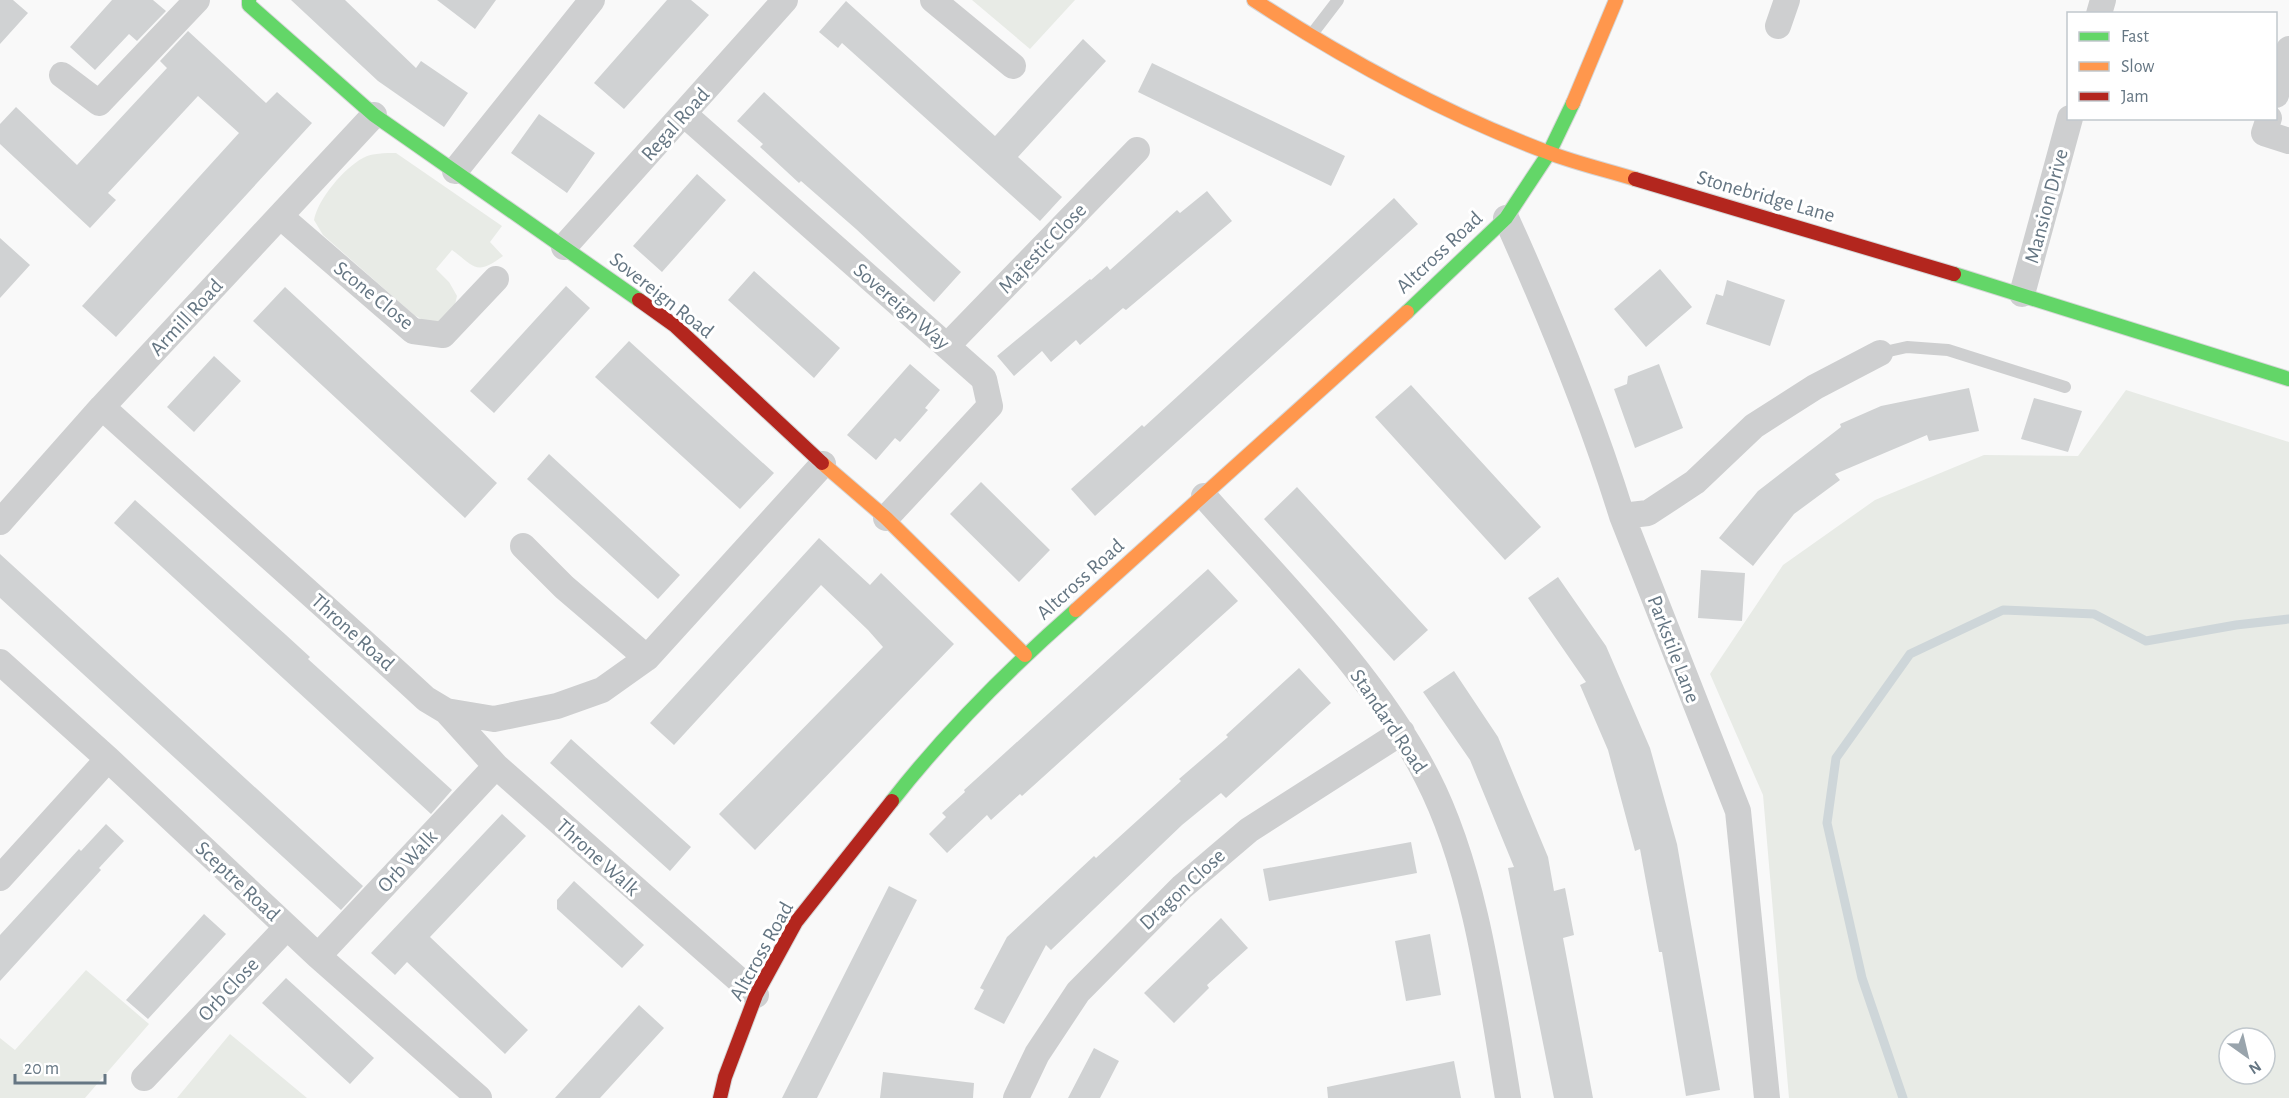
<svg xmlns="http://www.w3.org/2000/svg" width="2289" height="1098" viewBox="0 0 2289 1098" font-family="'Alegreya Sans',sans-serif">
	<style>
		.green { fill: #e8ebe6; fill-rule: evenodd }
		.lines { fill: none; stroke-linecap: round; stroke-linejoin: round }
		.stream { stroke: #ced6d9; stroke-width: 9 }
		.building { fill: #d0d2d3 }
		.fast-casing { stroke: #d5d6d7; stroke-width: 16 }
		.slow-casing { stroke: #d5d6d7; stroke-width: 16 }
		.jam-casing { stroke: #d5d6d7; stroke-width: 16 }
		.lane { stroke: #cecfd0; stroke-width: 12 }
		.street { stroke: #cecfd0; stroke-width: 26 }
		.fast { stroke: #63d668; stroke-width: 14 }
		.slow { stroke: #ff974d; stroke-width: 14 }
		.jam { stroke: #b3261e; stroke-width: 14 }
		.labels { text-anchor: middle; stroke-width: 6; stroke-linejoin: round; paint-order: stroke }
		.street-label { font-size: 21px; fill: #657683; stroke: #fff }
	</style>
	<rect width="100%" height="100%" fill="#f9f9f9"/>
	<path class="green" d="M 972,0 L 1075,0 L 1030,49 Z
		M 396,153 L 502,226 L 490,242 L 503,256 C 476,276 475,267 452,250 L 436,269 L 449,282 L 457,296 L 453,313 L 441,323 L 427,322 L 414,315 L 323,235 L 314,220 C 318,199 344,168 363,158 C 372,153 385,153 396,153 Z
		M 2126,390 L 2289,442 L 2289,1098 L 1789,1098 L 1763,795 L 1710,674 L 1783,565 L 1875,500 L 1984,455 L 2078,456 ZM 2229,1038 L 2265,1038 L 2265,1074 L 2229,1074 Z
		M 86,970 L 149,1024 L 85,1098 L 0,1098 L 0,1038 L 15,1050 Z
		M 230,1034 L 307,1098 L 177,1098 Z"/>
	<g class="lines">
		<path class="stream" d="M 1903,1098 L 1862,978 L 1827,823 L 1836,758 L 1910,654 L 2003,610 L 2094,614 L 2146,641 L 2236,625 L 2289,619"/>
	</g>
	<path class="building" d="M 0,0 L 13,0 L 28,13 L 0,44 Z
		M 112,0 L 153,0 L 166,11 L 137,41 L 129,34 L 95,70 L 70,47 Z
		M 291,0 L 345,0 L 416,68 L 421,61 L 468,93 L 444,127 L 378,81 Z
		M 437,0 L 496,0 L 475,29 Z
		M 667,0 L 691,0 L 709,15 L 624,109 L 594,83 Z
		M 846,1 L 995,136 L 1083,39 L 1106,61 L 1018,157 L 1062,197 L 1040,221 L 842,43 L 838,48 L 819,32 Z
		M 188,31 L 266,103 L 277,92 L 312,123 L 116,337 L 82,306 L 239,133 L 198,96 L 108,193 L 116,200 L 90,228 L 0,144 L 0,124 L 16,107 L 77,165 L 167,68 L 160,61 Z
		M 1152,63 L 1345,156 L 1331,186 L 1138,92 Z
		M 764,92 L 961,272 L 934,302 L 856,229 L 801,181 L 799,183 L 760,147 L 763,144 L 737,121 Z
		M 539,114 L 595,153 L 567,193 L 511,153 Z
		M 697,174 L 726,200 L 662,272 L 633,246 Z
		M 1207,191 L 1232,221 L 1126,310 L 1123,308 L 1080,345 L 1076,340 L 1051,362 L 1042,351 L 1014,376 L 997,356 L 1090,279 L 1091,280 L 1107,266 L 1110,270 L 1177,210 L 1180,213 Z
		M 1394,198 L 1418,224 L 1095,516 L 1071,489 L 1142,425 L 1144,427 Z
		M 0,238 L 30,265 L 0,298 Z
		M 1660,269 L 1692,307 L 1646,347 L 1614,309 Z
		M 754,271 L 840,348 L 814,378 L 728,300 Z
		M 1727,280 L 1785,300 L 1770,346 L 1706,324 L 1716,294 L 1723,296 Z
		M 566,286 L 590,308 L 494,413 L 470,391 Z
		M 285,287 L 497,483 L 465,518 L 253,321 Z
		M 629,341 L 774,473 L 740,509 L 595,377 Z
		M 214,356 L 241,381 L 194,432 L 167,407 Z
		M 910,364 L 940,390 L 925,408 L 928,410 L 900,442 L 895,438 L 876,460 L 847,435 Z
		M 1659,364 L 1683,428 L 1635,448 L 1614,389 L 1627,384 L 1628,376 Z
		M 1411,385 L 1541,527 L 1505,560 L 1375,417 Z
		M 1969,388 L 1979,431 L 1929,441 L 1927,435 L 1835,474 L 1840,480 L 1794,514 L 1753,566 L 1719,538 L 1758,491 L 1841,427 L 1840,424 L 1881,406 Z
		M 2034,398 L 2082,411 L 2068,452 L 2021,439 Z
		M 549,454 L 680,575 L 658,599 L 527,479 Z
		M 981,482 L 1050,550 L 1019,582 L 950,514 Z
		M 1297,487 L 1428,630 L 1394,661 L 1264,519 Z
		M 135,500 L 286,635 L 310,657 L 308,659 L 452,790 L 431,814 L 114,523 Z
		M 819,538 L 870,585 L 881,573 L 954,644 L 755,850 L 719,814 L 883,647 L 868,630 L 821,585 L 674,745 L 650,723 Z
		M 0,554 L 363,886 L 341,910 L 0,598 Z
		M 1208,569 L 1238,601 L 1022,796 L 1020,794 L 991,820 L 987,815 L 947,853 L 929,834 L 946,817 L 942,813 L 965,792 L 964,790 Z
		M 1701,570 L 1745,573 L 1742,621 L 1698,618 Z
		M 1558,577 L 1606,646 L 1650,748 L 1677,844 L 1720,1090 L 1686,1096 L 1662,952 L 1659,952 L 1640,849 L 1635,851 L 1608,750 L 1580,685 L 1586,682 L 1528,598 Z
		M 1299,668 L 1331,703 L 1226,798 L 1221,793 L 1182,825 L 1051,950 L 1046,945 L 1004,1024 L 974,1009 L 984,990 L 980,988 L 1007,937 L 1094,856 L 1096,858 L 1181,781 L 1179,779 L 1228,737 L 1226,735 Z
		M 1454,671 L 1498,737 L 1548,857 L 1554,891 L 1565,888 L 1574,935 L 1563,938 L 1593,1098 L 1554,1098 L 1508,868 L 1514,867 L 1470,760 L 1423,692 Z
		M 571,739 L 691,847 L 670,871 L 550,763 Z
		M 502,814 L 526,836 L 430,937 L 528,1030 L 505,1054 L 407,962 L 395,975 L 371,953 Z
		M 106,824 L 124,841 L 99,868 L 101,870 L 0,981 L 0,935 L 79,849 L 81,851 Z
		M 1411,842 L 1417,873 L 1269,901 L 1263,869 Z
		M 574,881 L 644,945 L 622,968 L 557,909 L 557,900 Z
		M 889,886 L 917,900 L 817,1098 L 782,1098 Z
		M 204,914 L 226,934 L 148,1019 L 126,1000 Z
		M 1221,918 L 1248,948 L 1207,985 L 1209,988 L 1174,1023 L 1144,993 Z
		M 1430,934 L 1441,995 L 1406,1001 L 1395,941 Z
		M 286,978 L 374,1058 L 350,1084 L 262,1003 Z
		M 639,1005 L 664,1028 L 600,1098 L 555,1098 Z
		M 1094,1048 L 1119,1061 L 1100,1098 L 1068,1098 Z
		M 1454,1061 L 1461,1098 L 1328,1098 L 1327,1087 Z
		M 883,1072 L 974,1083 L 973,1098 L 880,1098 Z"/>
	<g class="lines">
		<g class="fast-casing">
			<path id="fast" d="M 249,0 L 249,5 L 374,115 L 639,300
				M 1954,274 L 2289,379
				M 1407,312 L 1506,218 L 1549,153 L 1573,103
				M 892,801 C 946,732 1010,668 1076,610"/>
		</g>
		<g class="slow-casing">
			<path id="slow" d="M 1254,0 C 1346,60 1443,113 1547,152 C 1575,163 1606,170 1635,179
				M 1573,103 L 1616,0
				M 822,463 L 886,518 L 1025,655
				M 1076,610 L 1407,312"/>
		</g>
		<g class="jam-casing">
			<path id="jam" d="M 1635,179 L 1954,274
				M 639,300 L 674,325 L 822,463
				M 720,1098 L 725,1077 L 756,995 L 796,922 L 892,801"/>
		</g>
		<path class="lane" d="M 1312,34 L 1338,0
			M 1880,353 L 1907,347 L 1948,350 L 2065,387"/>
		<path class="street" d="M 933,0 L 1013,66
			M 2099,14 L 2103,0
			M 1778,26 L 1787,0
			M 62,75 L 99,103 L 197,0
			M 2276,95 L 2289,49
			M 684,114 L 984,379 L 990,406 L 886,518
			M 2269,118 L 2264,133 L 2289,141
			M 455,171 L 592,0
			M 280,216 L 413,331 L 443,335 L 496,279
			M 1506,218 C 1549,313 1591,416 1622,516 L 1738,811 L 1767,1098
			M 564,247 L 785,0
			M 2022,294 L 2070,118
			M 947,346 L 1137,150
			M 102,407 C 210,505 319,600 426,699 L 446,711 L 494,719 L 557,706 L 602,690 L 647,658 L 823,464
			M 1204,496 C 1280,582 1375,675 1427,777 C 1475,870 1491,995 1508,1098
			M 1622,516 L 1648,513 L 1695,482 L 1754,426 L 1815,387 L 1880,353
			M 0,522 L 102,407 L 374,115
			M 523,546 L 564,587 L 647,658
			M 0,662 L 108,759 L 318,956 L 479,1098
			M 446,711 L 496,766 L 756,995
			M 0,878 L 108,759
			M 318,956 L 496,766
			M 144,1078 L 287,927
			M 1016,1098 L 1037,1054 L 1078,992 L 1182,887 L 1249,830 L 1402,732"/>
		<use href="#fast" class="fast"/>
		<use href="#slow" class="slow"/>
		<use href="#jam" class="jam"/>
	</g>
	<g class="labels">
		<g class="street-label">
			<text transform="translate(675 124) rotate(-48)" y="7">Regal Road</text>
			<text transform="translate(1766 196) rotate(16)" y="7">Stonebridge Lane</text>
			<text transform="translate(2046 206) rotate(-75)" y="7">Mansion Drive</text>
			<text transform="translate(1042 248) rotate(-46)" y="7">Majestic Close</text>
			<text transform="translate(1439 252) rotate(-43)" y="7">Altcross Road</text>
			<text transform="translate(374 295) rotate(39)" y="7">Scone Close</text>
			<text transform="translate(662 295) rotate(38)" y="7">Sovereign Road</text>
			<text transform="translate(902 306) rotate(41)" y="7">Sovereign Way</text>
			<text transform="translate(186 317) rotate(-47)" y="7">Armill Road</text>
			<text transform="translate(1080 579) rotate(-42)" y="7">Altcross Road</text>
			<text transform="translate(353 632) rotate(42)" y="7">Throne Road</text>
			<text transform="translate(1674 649) rotate(69)" y="7">Parkstile Lane</text>
			<text transform="translate(1389 721) rotate(56)" y="7">Standard Road</text>
			<text transform="translate(598 857) rotate(42)" y="7">Throne Walk</text>
			<text transform="translate(407 861) rotate(-47)" y="7">Orb Walk</text>
			<text transform="translate(238 881) rotate(43)" y="7">Sceptre Road</text>
			<text transform="translate(1182 889) rotate(-43)" y="7">Dragon Close</text>
			<text transform="translate(761 951) rotate(-61)" y="7">Altcross Road</text>
			<text transform="translate(228 989) rotate(-47)" y="7">Orb Close</text>
		</g>
	</g>
	<rect x="2067" y="12" width="210" height="108" fill="#ffffff" stroke="#c1c8cd" stroke-width="1.5"/>
	<rect x="2079" y="32" width="30" height="9" fill="#63d668" stroke="#c1c8cd" stroke-width="1.5"/>
	<text x="2121" y="42" font-size="18" fill="#657683">Fast</text>
	<rect x="2079" y="62" width="30" height="9" fill="#ff974d" stroke="#c1c8cd" stroke-width="1.5"/>
	<text x="2121" y="72" font-size="18" fill="#657683">Slow</text>
	<rect x="2079" y="92" width="30" height="9" fill="#b3261e" stroke="#c1c8cd" stroke-width="1.5"/>
	<text x="2121" y="102" font-size="18" fill="#657683">Jam</text>
	<g transform="translate(2247 1056) rotate(146)"><circle r="28" fill="#ffffff" stroke="#c1c8cd" stroke-width="1.5"/>
	<path d="M0-4.5L10 22L0 15L-10 22Z" fill="#99a4ac"/>
	<text y="-9" font-size="16" font-weight="bold" text-anchor="middle" fill="#657683">N</text>
	</g>
	<path d="M15 1074v9h90v-9" fill="none" stroke="#657683" stroke-width="3"/>
	<text x="24" y="1074" font-size="18" fill="#657683" stroke="#ffffff" stroke-width="4.5" paint-order="stroke">20 m</text>
</svg>
